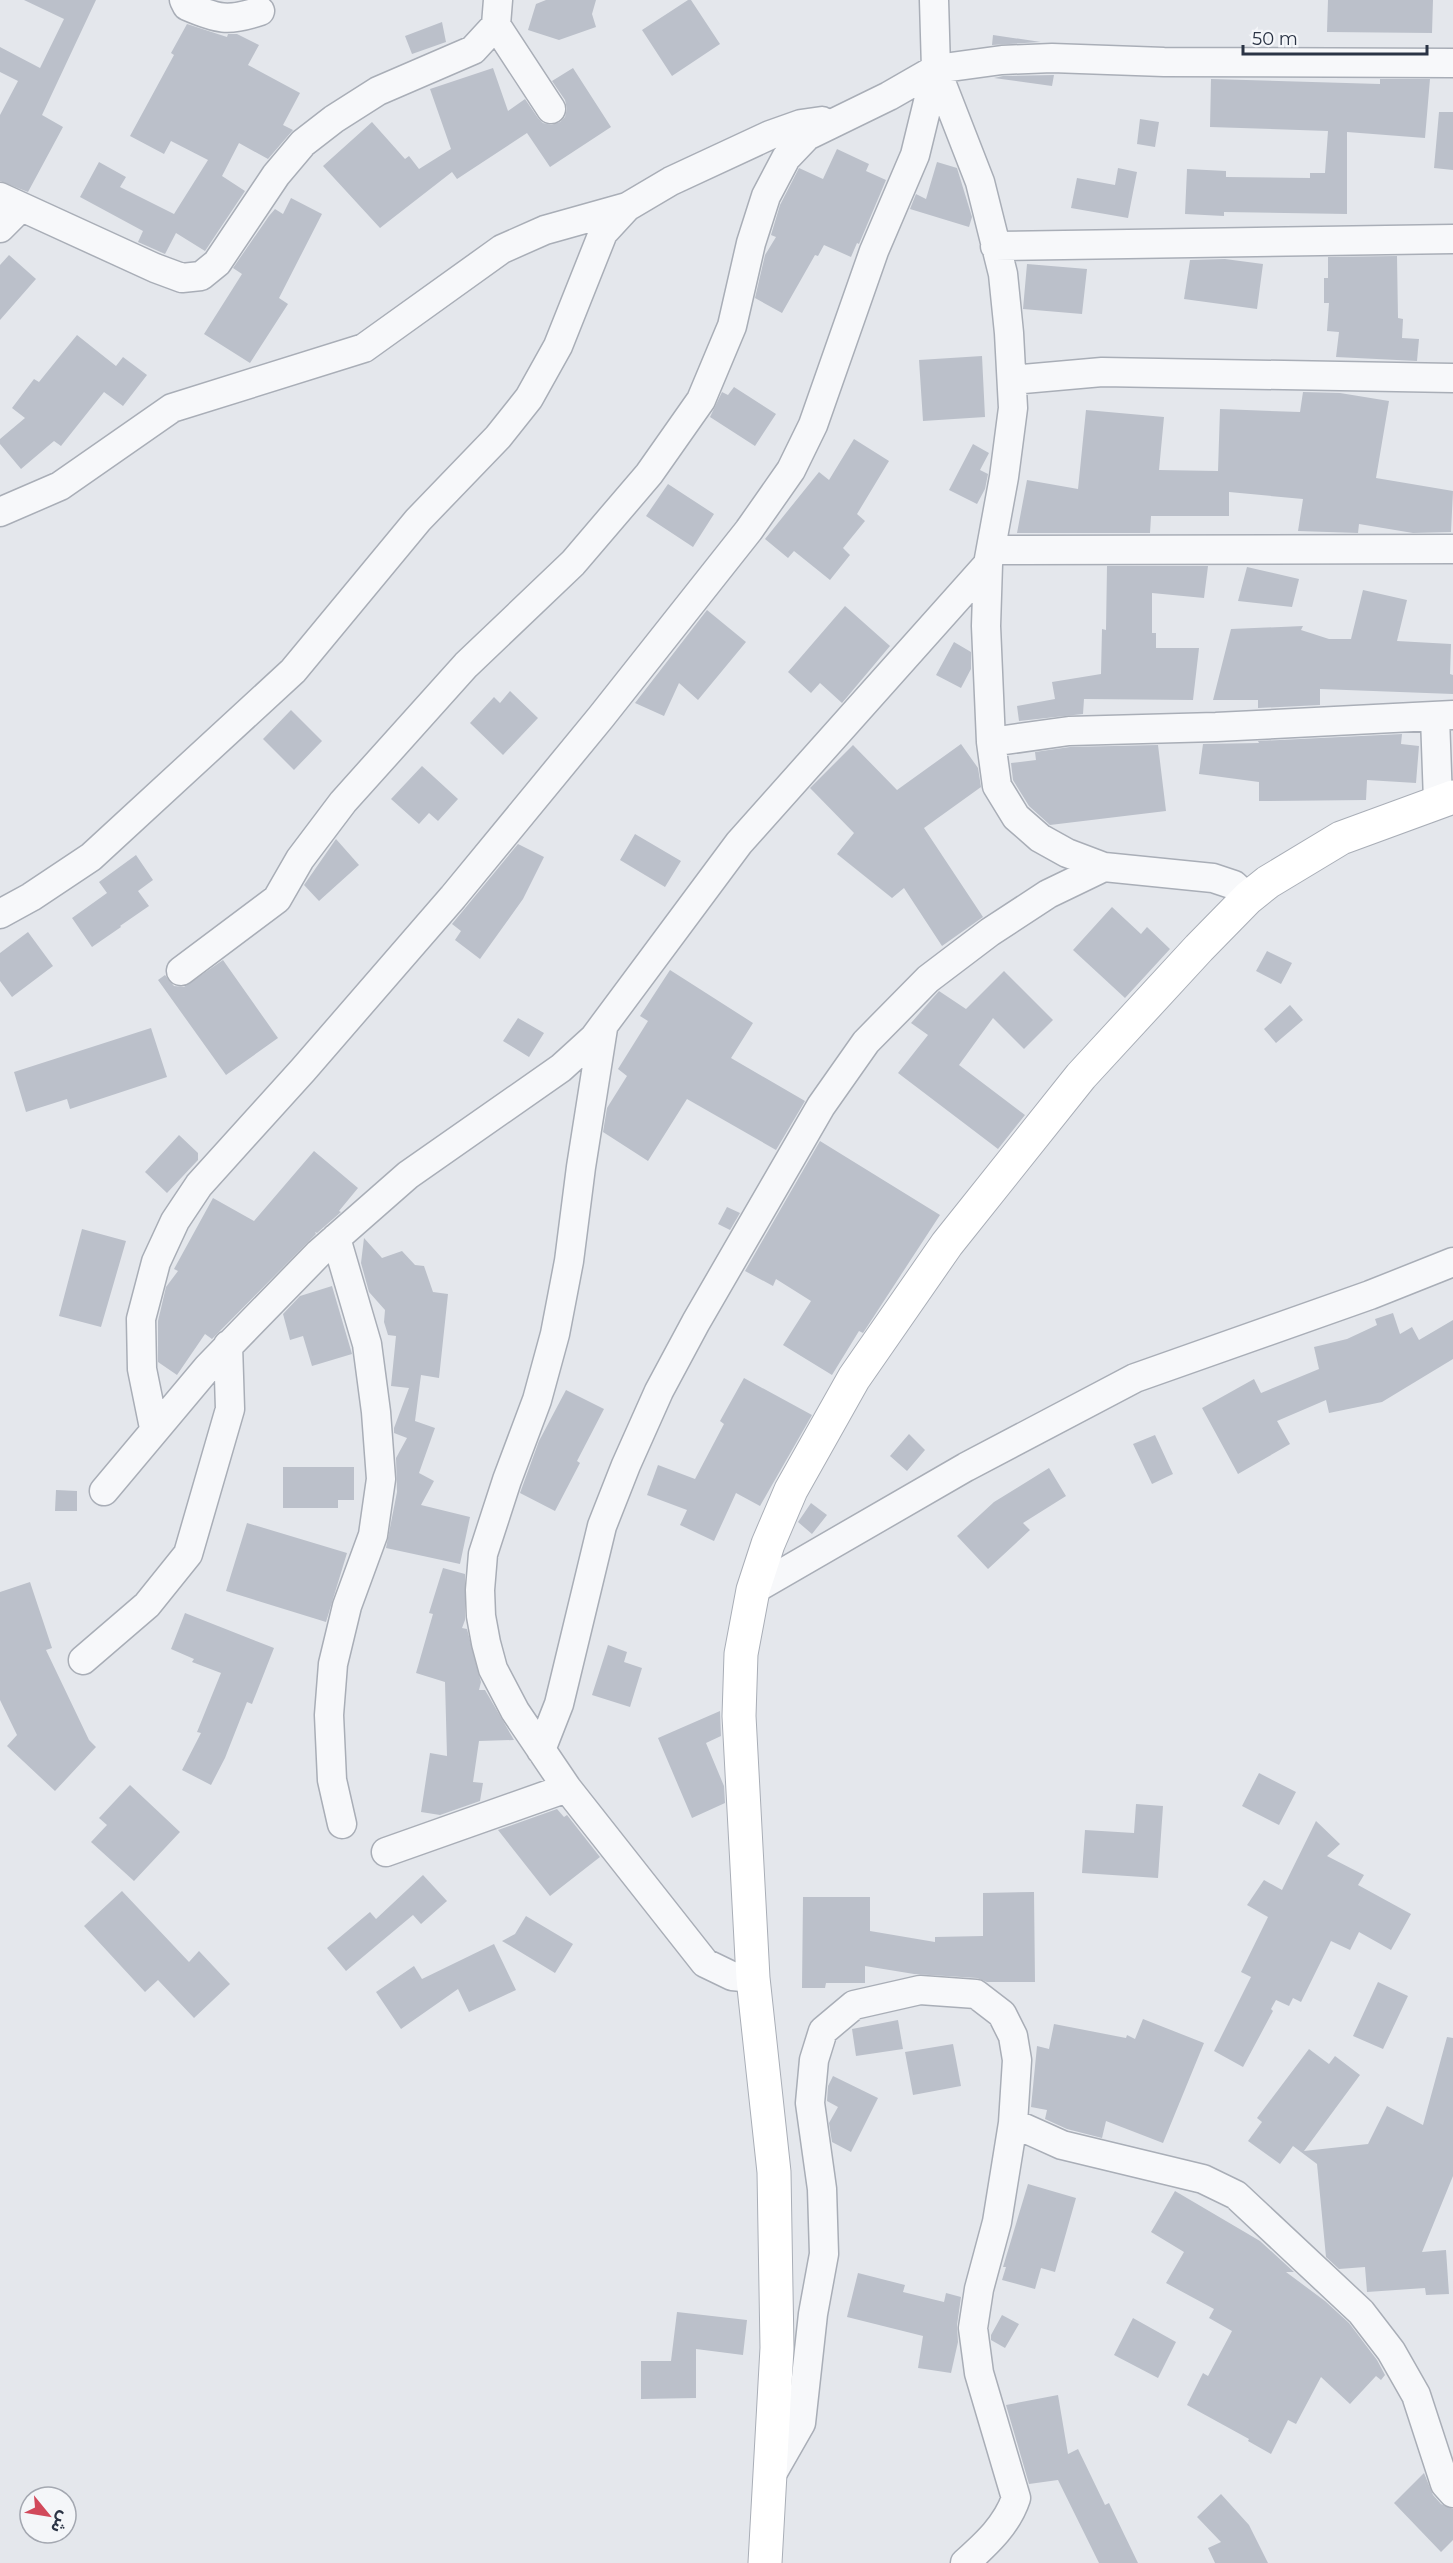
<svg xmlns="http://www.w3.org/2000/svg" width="1453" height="2563" viewBox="0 0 1453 2563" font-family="Montserrat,'Noto Sans Arabic',sans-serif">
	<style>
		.building { fill: #bbc0ca }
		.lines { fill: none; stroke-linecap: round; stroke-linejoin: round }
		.street-casing { stroke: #a9aeb7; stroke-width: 31 }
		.secondary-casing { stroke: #a9aeb7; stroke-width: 35 }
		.street { stroke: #f7f8fa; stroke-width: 28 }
		.secondary { stroke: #fff; stroke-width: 33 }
	</style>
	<rect width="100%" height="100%" fill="#e4e7ec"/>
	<path class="building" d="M 24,0 L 96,0 L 42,115 L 63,127 L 28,192 L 0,181 L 0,115 L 18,81 L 0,72 L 0,47 L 40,68 L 64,19 Z
		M 546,0 L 596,0 L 592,14 L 596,27 L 559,40 L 528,30 L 536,4 Z
		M 688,0 L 691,0 L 720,44 L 672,76 L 642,30 Z
		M 1328,0 L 1433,0 L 1432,33 L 1327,32 Z
		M 442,22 L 446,42 L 412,54 L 405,36 Z
		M 187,24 L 227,37 L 228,34 L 237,34 L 259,45 L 248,65 L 300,93 L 283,125 L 293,130 L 268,159 L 239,143 L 222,176 L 245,191 L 205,251 L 176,233 L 165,254 L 138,242 L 143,231 L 80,197 L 99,162 L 126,177 L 120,187 L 174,214 L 208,160 L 171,141 L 164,154 L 130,136 L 174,55 L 171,53 Z
		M 993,35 L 1041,42 L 992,45 Z
		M 493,68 L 508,111 L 525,99 L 538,118 L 543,123 L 551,125 L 560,122 L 565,117 L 567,109 L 565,100 L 552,81 L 573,68 L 611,127 L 550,167 L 527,133 L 457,179 L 452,172 L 380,228 L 323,166 L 372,122 L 405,159 L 409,156 L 419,169 L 451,149 L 430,89 Z
		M 1054,75 L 1052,86 L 994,78 L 1003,76 Z
		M 1211,79 L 1380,84 L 1380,79 L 1430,79 L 1425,138 L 1347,132 L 1347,214 L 1224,212 L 1224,216 L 1185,214 L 1187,169 L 1226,171 L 1226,177 L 1310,178 L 1310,173 L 1325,173 L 1328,131 L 1210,127 Z
		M 1439,112 L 1453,112 L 1453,170 L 1434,168 Z
		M 1140,119 L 1159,122 L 1155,147 L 1137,144 Z
		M 837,149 L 869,164 L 866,171 L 886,180 L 859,244 L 857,243 L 851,257 L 824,245 L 818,256 L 815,255 L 782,313 L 755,298 L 765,255 L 776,237 L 771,235 L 780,205 L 799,168 L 823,179 Z
		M 937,162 L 957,168 L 972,217 L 969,227 L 910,209 L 916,194 L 926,199 Z
		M 1118,168 L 1137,172 L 1128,218 L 1071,208 L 1077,178 L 1115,185 Z
		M 291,198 L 322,214 L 279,298 L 288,304 L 250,363 L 204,334 L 242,274 L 233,268 L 269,216 L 275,209 L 283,214 Z
		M 9,255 L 36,279 L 0,320 L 0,265 Z
		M 1397,256 L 1398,318 L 1403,319 L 1402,338 L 1419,339 L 1417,361 L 1336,357 L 1339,332 L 1327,331 L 1329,303 L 1324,303 L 1324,278 L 1328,278 L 1328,257 Z
		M 1225,259 L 1263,264 L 1257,309 L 1184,299 L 1190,260 Z
		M 1027,264 L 1087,269 L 1082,314 L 1023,309 Z
		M 77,335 L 116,366 L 123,357 L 147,375 L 123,406 L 104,392 L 61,446 L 54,441 L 21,469 L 0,444 L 0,439 L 25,418 L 12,408 L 34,379 L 39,382 Z
		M 982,356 L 985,417 L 923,421 L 919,360 Z
		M 734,387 L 776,414 L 755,446 L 710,417 L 722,392 L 728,395 Z
		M 1303,392 L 1340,393 L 1389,401 L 1376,478 L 1453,491 L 1451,532 L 1413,533 L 1359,524 L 1358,533 L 1298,531 L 1303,499 L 1229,492 L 1229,516 L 1151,516 L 1150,533 L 1017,533 L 1027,480 L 1078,489 L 1086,410 L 1164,417 L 1159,470 L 1218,471 L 1220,409 L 1300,412 Z
		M 854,439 L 889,461 L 857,514 L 865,521 L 843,548 L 850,555 L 830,580 L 794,551 L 788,558 L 765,539 L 819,472 L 829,480 Z
		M 973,444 L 989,453 L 980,470 L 988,474 L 985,489 L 977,504 L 949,490 Z
		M 668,484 L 714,514 L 693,547 L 646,516 Z
		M 1107,566 L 1208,566 L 1204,598 L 1152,593 L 1152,633 L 1156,633 L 1156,648 L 1199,648 L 1193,700 L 1084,699 L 1083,714 L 1019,721 L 1017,706 L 1055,699 L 1052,682 L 1101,674 L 1102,629 L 1106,630 Z
		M 1247,567 L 1299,579 L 1292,607 L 1238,601 Z
		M 1363,590 L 1407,600 L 1397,641 L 1451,644 L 1450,674 L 1453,675 L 1453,694 L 1320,689 L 1320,705 L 1258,708 L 1258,700 L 1213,700 L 1231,629 L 1303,626 L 1301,630 L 1329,639 L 1351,639 Z
		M 845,606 L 890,646 L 842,703 L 820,683 L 811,693 L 788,672 Z
		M 707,610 L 746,642 L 698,700 L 679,683 L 664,716 L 635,703 Z
		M 954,642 L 971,652 L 971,669 L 961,688 L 936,675 Z
		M 510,691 L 538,718 L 503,755 L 470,723 L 494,697 L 500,703 Z
		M 291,710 L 322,741 L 294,770 L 263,739 Z
		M 1402,734 L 1401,744 L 1419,746 L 1416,783 L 1367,780 L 1366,800 L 1259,801 L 1259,782 L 1199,774 L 1203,744 L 1259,743 L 1258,741 Z
		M 961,744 L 978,768 L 981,787 L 924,828 L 983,917 L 942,946 L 904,888 L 892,898 L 837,854 L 854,833 L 810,788 L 853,745 L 897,790 Z
		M 1158,745 L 1166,811 L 1050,825 L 1029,806 L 1013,780 L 1011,763 L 1036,760 L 1035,752 L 1070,747 Z
		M 422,766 L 458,799 L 438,821 L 429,813 L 419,824 L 391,799 Z
		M 635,834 L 681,861 L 665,887 L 620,860 Z
		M 336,839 L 359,865 L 319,901 L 304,885 Z
		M 518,844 L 544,857 L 523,899 L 480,959 L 455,940 L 461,931 L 452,924 Z
		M 136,855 L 153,880 L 138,891 L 149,906 L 120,926 L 118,923 L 121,927 L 92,947 L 72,918 L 107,893 L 99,882 Z
		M 1112,907 L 1141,934 L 1147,927 L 1170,949 L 1125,998 L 1073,950 Z
		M 28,932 L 53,966 L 12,997 L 0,981 L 0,953 Z
		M 1267,951 L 1292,963 L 1281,984 L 1256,971 Z
		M 223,960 L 278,1038 L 226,1075 L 158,980 L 165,975 L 174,986 L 184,987 Z
		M 670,970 L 753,1023 L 731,1058 L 805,1101 L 776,1150 L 687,1099 L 648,1161 L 603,1132 L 607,1108 L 627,1076 L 618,1069 L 648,1021 L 640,1016 Z
		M 1004,971 L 1053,1020 L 1024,1049 L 993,1018 L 959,1065 L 1025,1115 L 998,1149 L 898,1073 L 928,1035 L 911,1023 L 939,991 L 966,1009 Z
		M 1290,1005 L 1303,1020 L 1276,1043 L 1264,1029 Z
		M 518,1018 L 544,1033 L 529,1057 L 503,1041 Z
		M 151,1028 L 167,1077 L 70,1109 L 67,1099 L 26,1112 L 14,1072 Z
		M 179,1135 L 198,1153 L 198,1160 L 167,1193 L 145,1172 Z
		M 820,1141 L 940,1215 L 863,1333 L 859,1331 L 832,1375 L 783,1345 L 811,1301 L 776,1279 L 773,1286 L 745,1271 Z
		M 314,1151 L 358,1188 L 339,1211 L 341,1212 L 317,1233 L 315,1232 L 316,1234 L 212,1339 L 205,1334 L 177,1375 L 158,1362 L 158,1321 L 166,1287 L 178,1271 L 174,1269 L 213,1198 L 254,1221 Z
		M 727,1207 L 740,1213 L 730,1230 L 718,1224 Z
		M 82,1229 L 126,1241 L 101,1327 L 59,1316 Z
		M 364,1238 L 382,1258 L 402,1251 L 415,1265 L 424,1266 L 433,1292 L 448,1294 L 439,1378 L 421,1375 L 415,1421 L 435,1428 L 419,1473 L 434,1481 L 421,1505 L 470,1517 L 460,1564 L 386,1548 L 397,1492 L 396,1458 L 407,1438 L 394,1433 L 394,1428 L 409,1388 L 391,1386 L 396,1336 L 388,1335 L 384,1322 L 385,1310 L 369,1292 L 361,1263 Z
		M 332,1286 L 352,1354 L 312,1366 L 303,1336 L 290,1340 L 283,1314 L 300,1296 Z
		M 1393,1313 L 1400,1334 L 1412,1327 L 1419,1340 L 1453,1320 L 1453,1359 L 1382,1402 L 1329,1413 L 1326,1400 L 1277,1421 L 1290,1444 L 1238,1474 L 1202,1408 L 1254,1379 L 1261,1393 L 1319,1369 L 1314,1347 L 1347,1339 L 1377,1325 L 1375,1319 Z
		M 744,1378 L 812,1415 L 760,1506 L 736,1493 L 714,1541 L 680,1525 L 687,1510 L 647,1495 L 658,1465 L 695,1479 L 724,1424 L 720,1421 Z
		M 566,1390 L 604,1409 L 577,1461 L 580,1463 L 555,1511 L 520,1493 L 539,1441 Z
		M 909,1434 L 925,1450 L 907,1471 L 890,1456 Z
		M 1155,1435 L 1173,1474 L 1152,1484 L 1133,1444 Z
		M 283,1467 L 354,1467 L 354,1500 L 338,1500 L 338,1508 L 283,1508 Z
		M 1049,1468 L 1066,1496 L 1023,1523 L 1030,1530 L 988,1569 L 957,1536 L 994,1502 Z
		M 56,1490 L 77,1491 L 77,1511 L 55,1511 Z
		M 811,1503 L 827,1515 L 812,1534 L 798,1522 Z
		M 247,1523 L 347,1553 L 326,1622 L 226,1591 Z
		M 443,1568 L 465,1574 L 465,1620 L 462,1628 L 467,1629 L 481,1682 L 479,1690 L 485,1690 L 514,1740 L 479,1741 L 473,1782 L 483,1783 L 480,1801 L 440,1815 L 421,1812 L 430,1753 L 447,1756 L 445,1682 L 416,1673 L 433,1614 L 429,1613 Z
		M 30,1582 L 52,1648 L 46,1650 L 89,1740 L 96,1747 L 55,1791 L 7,1746 L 17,1735 L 0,1700 L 0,1592 Z
		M 185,1613 L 274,1648 L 252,1704 L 247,1702 L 225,1758 L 211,1785 L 182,1770 L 201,1733 L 197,1732 L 221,1673 L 192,1662 L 194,1659 L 171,1649 Z
		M 608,1645 L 627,1652 L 624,1662 L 642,1668 L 630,1707 L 592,1695 Z
		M 720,1711 L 721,1736 L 706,1743 L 724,1786 L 725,1803 L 692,1818 L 658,1738 Z
		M 1259,1773 L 1296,1792 L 1279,1825 L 1242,1806 Z
		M 130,1785 L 180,1832 L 134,1881 L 91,1842 L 107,1825 L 99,1818 Z
		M 1136,1804 L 1163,1806 L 1158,1878 L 1082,1873 L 1085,1830 L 1134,1833 Z
		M 557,1809 L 564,1817 L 567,1815 L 600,1857 L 550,1896 L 498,1830 Z
		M 1316,1821 L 1340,1844 L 1327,1856 L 1364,1875 L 1358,1885 L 1411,1914 L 1391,1950 L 1359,1932 L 1350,1950 L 1331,1941 L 1301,2002 L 1293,1998 L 1289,2006 L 1276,2000 L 1271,2009 L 1273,2011 L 1243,2067 L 1214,2051 L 1251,1977 L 1241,1972 L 1268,1917 L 1247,1905 L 1264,1880 L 1282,1890 Z
		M 423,1875 L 447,1901 L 421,1924 L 413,1915 L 346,1971 L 327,1948 L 370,1912 L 376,1919 Z
		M 122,1891 L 189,1962 L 199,1951 L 230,1984 L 194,2018 L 158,1980 L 145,1992 L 84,1926 Z
		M 1034,1892 L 1035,1982 L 987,1982 L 977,1978 L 914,1974 L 865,1966 L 865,1983 L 826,1983 L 825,1988 L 802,1988 L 803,1897 L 870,1897 L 870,1931 L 935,1942 L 935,1937 L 983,1936 L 983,1893 Z
		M 526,1916 L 573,1944 L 555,1973 L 502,1941 L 515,1934 Z
		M 494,1944 L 516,1990 L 469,2012 L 458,1989 L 401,2029 L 376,1992 L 414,1966 L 422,1979 Z
		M 1378,1982 L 1408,1996 L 1383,2049 L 1353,2036 Z
		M 1143,2019 L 1204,2043 L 1163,2143 L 1106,2121 L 1102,2138 L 1067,2129 L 1045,2119 L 1047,2110 L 1031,2107 L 1037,2046 L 1049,2049 L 1054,2024 L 1126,2038 L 1127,2035 L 1135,2039 Z
		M 898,2020 L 903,2049 L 856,2056 L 852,2029 Z
		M 1447,2037 L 1453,2038 L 1453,2176 L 1422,2252 L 1446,2250 L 1449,2294 L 1426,2295 L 1425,2288 L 1367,2292 L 1365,2267 L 1339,2269 L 1326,2257 L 1317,2164 L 1293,2146 L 1280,2164 L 1248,2141 L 1262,2122 L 1257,2118 L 1309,2049 L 1329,2064 L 1335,2056 L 1360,2075 L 1304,2151 L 1368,2144 L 1387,2106 L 1423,2125 Z
		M 953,2044 L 961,2086 L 913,2095 L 905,2052 Z
		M 833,2076 L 878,2098 L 851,2152 L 832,2142 L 829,2123 L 838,2107 L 827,2101 L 828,2086 Z
		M 1028,2184 L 1076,2198 L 1055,2272 L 1041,2268 L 1035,2289 L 1002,2280 L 1006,2267 L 1003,2267 Z
		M 1175,2191 L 1260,2241 L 1294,2272 L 1286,2272 L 1325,2301 L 1349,2323 L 1377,2360 L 1385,2375 L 1381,2380 L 1376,2376 L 1350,2404 L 1321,2377 L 1296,2424 L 1288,2420 L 1271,2454 L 1248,2441 L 1249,2439 L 1187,2405 L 1203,2373 L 1208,2376 L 1232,2331 L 1209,2318 L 1214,2309 L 1166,2283 L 1184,2252 L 1151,2232 Z
		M 858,2273 L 905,2285 L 903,2292 L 944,2302 L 946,2293 L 961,2297 L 957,2325 L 958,2342 L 951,2373 L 918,2368 L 923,2336 L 847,2317 Z
		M 677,2312 L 747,2320 L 743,2355 L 696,2349 L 696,2398 L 641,2399 L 641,2361 L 671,2361 Z
		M 1002,2315 L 1019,2324 L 1005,2348 L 991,2340 L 991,2335 Z
		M 1133,2318 L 1176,2342 L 1158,2378 L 1114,2355 Z
		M 1058,2395 L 1068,2454 L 1078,2449 L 1105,2505 L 1109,2503 L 1138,2563 L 1099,2563 L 1058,2480 L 1029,2484 L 1006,2405 Z
		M 1424,2473 L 1433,2495 L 1441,2504 L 1453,2509 L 1453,2540 L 1441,2552 L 1394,2503 Z
		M 1221,2494 L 1249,2525 L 1268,2563 L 1215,2563 L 1208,2548 L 1221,2542 L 1197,2517 Z"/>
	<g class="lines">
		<g class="street-casing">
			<path id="street" d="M 184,0 L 187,6 C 217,19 228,22 260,11
				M 934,0 L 936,69 L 980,182 L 1003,274 L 1009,333 L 1013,408 L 1004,477 L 988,564 L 986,626 L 991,742 L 997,786 L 1016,817 L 1040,838 L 1067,853 L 1104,867 L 1213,878 L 1234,885 L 1248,898
				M 496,25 L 551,109
				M 0,197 L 155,268 L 182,278 L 201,276 L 217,263 L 276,175 L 303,143 L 334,119 L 378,91 L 473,50 L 496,25 L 498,0
				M 0,228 L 21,207
				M 995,246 L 1453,239
				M 1012,380 L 1102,372 L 1453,378
				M 0,512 L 60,486 L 172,408 L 364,348 L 502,249 L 545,230 L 627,207
				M 992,550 L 1453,549
				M 1435,717 L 1438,801
				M 991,742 L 1069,731 L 1216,727 L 1453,715
				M 0,914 L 31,897 L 91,857 L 293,671 L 418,520 L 498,437 L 529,398 L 558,346 L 603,233 L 627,207 L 671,181 L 770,135 L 801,124 L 822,121
				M 181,971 L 277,899 L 300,859 L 343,802 L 466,665 L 573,563 L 649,474 L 701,400 L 732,326 L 751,243 L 766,196 L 786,158 L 807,136 L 889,96 L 936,69 L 1002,60 L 1052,58 L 1164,62 L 1453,63
				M 603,1028 L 581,1167 L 569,1261 L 555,1334 L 537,1400 L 507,1480 L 483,1554 L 480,1590 L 481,1616 L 486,1643 L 493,1669 L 515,1711 L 567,1788 L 705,1963 L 732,1976 L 753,1978
				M 336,1238 L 367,1344 L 376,1412 L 381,1479 L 373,1535 L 347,1606 L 333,1664 L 329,1715 L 332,1780 L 342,1824
				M 154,1428 L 142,1369 L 141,1319 L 156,1262 L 175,1221 L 199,1185 L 303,1070 L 453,897 L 601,717 L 749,530 L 791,470 L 813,425 L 874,251 L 915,155 L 936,69
				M 104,1491 L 208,1367 L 318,1254 L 408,1175 L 561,1068 L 594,1038 L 739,843 L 988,564
				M 753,1590 L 966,1467 L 1135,1378 L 1370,1295 L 1453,1262
				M 83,1660 L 147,1605 L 188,1554 L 230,1409 L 228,1345
				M 541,1750 L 559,1704 L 602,1526 L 626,1465 L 659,1391 L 696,1322 L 821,1106 L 866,1042 L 928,979 L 990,932 L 1048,894 L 1104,867
				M 386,1852 L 567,1788
				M 1013,2123 L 1062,2145 L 1203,2179 L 1236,2195 L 1361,2312 L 1391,2351 L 1416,2395 L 1445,2484 L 1453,2493
				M 769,2479 L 801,2423 L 813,2314 L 824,2254 L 822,2189 L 810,2103 L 814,2060 L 823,2031 L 854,2005 L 920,1990 L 976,1994 L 1002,2014 L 1013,2036 L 1017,2060 L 1013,2123 L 997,2222 L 979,2289 L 973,2328 L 979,2373 L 1016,2498 C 1007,2525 986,2544 965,2563"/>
		</g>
		<g class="secondary-casing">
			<path id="secondary" d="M 765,2563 L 777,2348 L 774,2172 L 753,1978 L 739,1716 L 741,1654 L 753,1590 L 768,1544 L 791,1490 L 854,1378 L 947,1244 L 1081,1076 L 1199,948 L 1248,898 L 1268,882 L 1341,838 L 1453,797"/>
		</g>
		<use href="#street" class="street"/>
		<use href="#secondary" class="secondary"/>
	</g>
	<g transform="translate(48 2515) rotate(120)"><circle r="28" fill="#f4f6f9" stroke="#a4a8b1" stroke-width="1.5"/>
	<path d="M0-4.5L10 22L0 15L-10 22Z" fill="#d1495b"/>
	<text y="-9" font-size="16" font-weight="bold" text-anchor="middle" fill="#2b3445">ش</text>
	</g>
	<path d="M1243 45v9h184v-9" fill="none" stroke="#2b3445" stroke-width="3"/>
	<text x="1252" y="45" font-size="18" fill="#2b3445" stroke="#f4f6f9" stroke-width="4.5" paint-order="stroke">50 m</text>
</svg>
